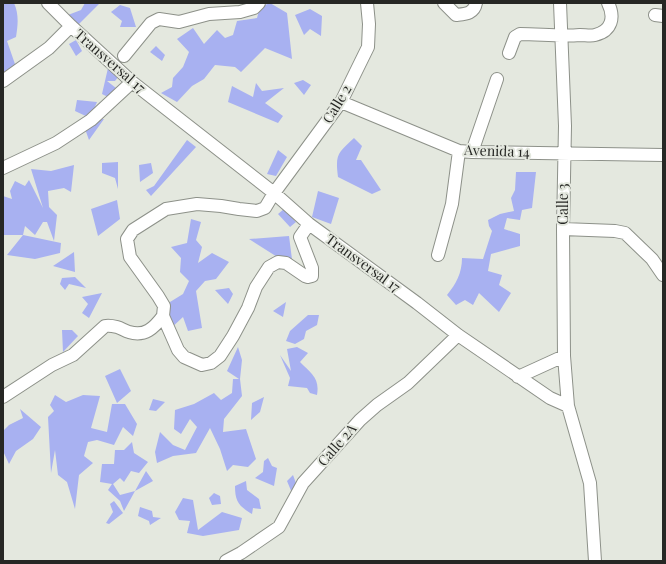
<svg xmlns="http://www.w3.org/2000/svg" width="666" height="564" viewBox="0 0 666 564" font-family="'Playfair Display',serif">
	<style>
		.forest { fill: #a8b1f1 }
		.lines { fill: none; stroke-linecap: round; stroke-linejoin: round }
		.minor-casing { stroke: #8d9189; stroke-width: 14 }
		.minor { stroke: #fff; stroke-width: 12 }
		.labels { text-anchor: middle; stroke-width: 4; stroke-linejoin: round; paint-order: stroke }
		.street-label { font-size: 14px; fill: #262724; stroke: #e4e8df }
	</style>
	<rect width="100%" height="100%" fill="#e4e8df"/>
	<path class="forest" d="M 3,3 L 14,3 C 19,14 18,25 16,37 L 7,41 L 16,67 L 3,76 Z
		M 85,3 L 100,3 L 78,25 L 68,15 L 81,10 Z
		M 270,3 L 287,13 L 292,59 L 265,48 L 241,72 L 235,67 L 215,65 L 204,79 L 192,86 L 177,102 L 161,93 L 172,87 L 173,78 L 183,67 L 189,52 L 177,39 L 193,28 L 204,44 L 217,30 L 225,38 L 233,35 L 237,21 L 257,18 L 260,7 Z
		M 120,5 L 130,8 L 136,27 L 120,27 L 122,21 L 111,12 Z
		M 310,9 L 322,16 L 321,36 L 310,29 L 304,35 L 295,15 Z
		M 76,40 L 82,51 L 76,56 L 69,44 Z
		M 156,46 L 165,55 L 162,61 L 150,52 Z
		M 108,68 L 119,76 L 115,81 L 107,81 L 116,88 L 108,97 L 102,94 Z
		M 303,80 L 311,85 L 304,95 L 294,83 Z
		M 256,83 L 262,91 L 284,88 L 265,103 L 283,116 L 278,123 L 228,102 L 232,86 L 253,97 Z
		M 77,100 L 97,102 L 90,118 L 75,111 Z
		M 104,119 L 89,140 L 84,126 L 92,120 Z
		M 354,138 L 362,146 L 356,160 L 361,160 L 381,190 L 372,194 L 338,177 C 335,154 338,153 354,138 Z
		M 187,140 L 196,147 L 151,196 L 146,190 L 154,186 Z
		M 278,150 L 287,157 L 276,176 L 267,174 Z
		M 118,162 L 118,189 L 115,178 L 102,173 L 102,163 Z
		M 151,163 L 153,173 L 140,182 L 139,165 Z
		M 74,165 L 71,192 L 64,188 L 48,191 L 49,207 L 57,215 L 54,241 L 47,222 L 43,222 L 35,235 L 25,226 L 23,235 L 61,243 L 60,253 L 35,259 L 7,255 L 23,235 L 3,235 L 3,196 L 12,199 L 10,191 L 15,181 L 25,186 L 29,180 L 43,208 L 31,169 L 51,171 Z
		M 516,172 L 536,172 L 532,208 L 522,210 L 520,220 L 507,218 L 504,229 L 520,234 L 520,246 L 491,254 L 488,271 L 502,275 L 499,285 L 511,293 L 499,312 L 479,293 L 473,305 L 465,300 L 456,305 L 447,295 C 456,284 462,273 462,258 L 483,259 L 492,231 L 489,226 L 488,220 L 500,214 L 514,211 L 511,198 L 515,190 Z
		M 318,191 L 339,198 L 331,224 L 312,217 Z
		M 117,200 L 120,219 L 98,236 L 91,209 Z
		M 284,209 L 296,222 L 290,227 L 278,214 Z
		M 191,219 L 201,222 L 196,240 L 202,247 L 198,263 L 212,253 L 229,262 L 216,279 L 205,281 L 196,291 L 202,328 L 188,331 L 183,317 L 169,330 L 170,302 L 183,294 L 189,281 L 180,272 L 181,258 L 171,247 L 187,243 Z
		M 289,236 L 293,267 L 249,239 Z
		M 74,252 L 75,272 L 53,266 Z
		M 75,277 L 86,288 L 69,284 L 65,290 L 60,284 L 62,278 Z
		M 229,288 L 233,294 L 228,304 L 215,290 Z
		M 102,293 L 89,318 L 82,313 L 88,304 L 82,297 Z
		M 286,302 L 283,317 L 273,311 Z
		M 308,315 L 319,315 L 317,325 L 306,331 L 304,339 L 295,344 L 286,341 L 290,331 Z
		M 62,330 L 72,330 L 78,336 L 63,352 Z
		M 238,347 L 242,360 L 240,379 L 242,396 L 224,419 L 223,432 L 246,429 L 256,459 L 248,467 L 233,465 L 227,471 L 220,449 L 210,428 L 196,453 L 173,456 L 157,463 L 155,452 L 160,432 L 173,445 L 185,450 L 197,427 L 190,419 L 181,434 L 174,429 L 175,410 L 194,404 L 214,393 L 221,400 L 232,393 L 233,379 L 239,379 L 227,371 Z
		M 297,347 L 308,353 L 300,362 C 311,373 320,378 317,395 L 310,393 L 307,388 L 288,386 L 290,378 L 280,355 L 291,371 L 287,349 Z
		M 120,369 L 131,391 L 117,403 L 105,376 Z
		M 55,395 L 66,402 L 83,395 L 100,396 L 91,428 L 107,432 L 112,404 L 125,404 L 137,424 L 133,436 L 123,427 L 114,445 L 97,440 L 88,442 L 84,456 L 93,463 L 79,475 L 75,509 L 67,482 L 58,475 L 55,450 L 51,473 L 48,417 L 54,411 L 50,405 Z
		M 264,397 L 260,412 L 251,420 L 252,403 Z
		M 153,399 L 165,402 L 156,411 L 149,410 Z
		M 20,409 L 41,427 L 33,439 L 16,451 L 9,464 L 3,451 L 3,431 L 9,425 L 23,418 Z
		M 132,442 L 134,453 L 148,462 L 139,473 L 131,471 L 124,482 L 120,478 L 113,484 L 120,495 L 135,491 L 146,471 L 153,481 L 135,491 L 124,511 L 120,501 L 108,490 L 112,484 L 100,482 L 102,464 L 114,464 L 115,450 L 124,450 Z
		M 268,458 L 272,466 L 277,468 L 274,486 L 255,478 L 263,472 L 264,461 Z
		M 293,475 L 297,486 L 292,493 L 287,481 Z
		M 246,481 L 247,490 L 259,499 L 261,509 L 253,508 L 252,514 C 239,506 235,502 235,486 Z
		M 214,493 L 220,496 L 221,504 L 212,505 L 209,498 Z
		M 183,498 L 193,500 L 198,530 L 222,512 L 242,518 L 239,530 L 203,536 L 187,533 L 190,521 L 179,520 L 175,512 Z
		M 114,501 L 123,513 L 109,524 L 106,523 L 113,512 L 110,504 Z
		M 140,507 L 152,511 L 153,517 L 161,518 L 150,525 L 149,521 L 138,516 Z"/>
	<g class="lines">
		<g class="minor-casing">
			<path id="minor" d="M 48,3 L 71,26 L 132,82 L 274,193 L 309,224 L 417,303 L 458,335 L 550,398 L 568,406
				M 444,3 L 456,15 C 465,14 474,14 476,3
				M 560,3 L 565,126 L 563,229 L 564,356 L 568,406 L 590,483 L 595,561
				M 655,15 L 663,16
				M 509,53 L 515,37 L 520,34 C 540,34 560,37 580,35 C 585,35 591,36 595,35 C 612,31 615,17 608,3
				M 124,56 L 151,23 L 159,19 L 179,22 L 209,14 L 240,12 L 254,8 L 259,3
				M 3,81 L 49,48 L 71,26
				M 341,102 L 459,151 L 472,152 L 663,155
				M 472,152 L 497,79
				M 3,168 L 56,143 L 91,120 L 132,82
				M 309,224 L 300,237 L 312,268 L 312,276 L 308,277 L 305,276 L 286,263 L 278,262 L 269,267 L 256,287 L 248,308 L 233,336 L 220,356 L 211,363 L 202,365 L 184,357 L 178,350 L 163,316 L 164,306 L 158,296 L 130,257 L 127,239 L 133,230 L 166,209 L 197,204 L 221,206 L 239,209 L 257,211 L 265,208 L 274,193 L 341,102 L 368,47 L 369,24 L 367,3
				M 563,229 L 615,231 L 625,233 L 652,259 L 663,275
				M 438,255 L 452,204 L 459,151
				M 518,377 L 564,356
				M 3,397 L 52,365 L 73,355 L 105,326 C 109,325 113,326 117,327 C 121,328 125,331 129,332 C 145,337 154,328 163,316
				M 226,561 L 241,553 L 279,527 L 303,483 L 360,420 L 377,405 L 408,383 L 458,335"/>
		</g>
		<use href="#minor" class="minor"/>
	</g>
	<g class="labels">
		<g class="street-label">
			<text transform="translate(110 61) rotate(41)" y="5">Transversal 17</text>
			<text transform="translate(337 104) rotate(-59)" y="5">Calle 2</text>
			<text transform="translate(497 151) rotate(2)" y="5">Avenida 14</text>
			<text transform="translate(563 204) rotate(-90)" y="5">Calle 3</text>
			<text transform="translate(363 263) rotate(36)" y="5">Transversal 17</text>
			<text transform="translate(337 445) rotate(-49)" y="5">Calle 2A</text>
		</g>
	</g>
	<rect width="666" height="564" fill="none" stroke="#262724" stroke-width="8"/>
</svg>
